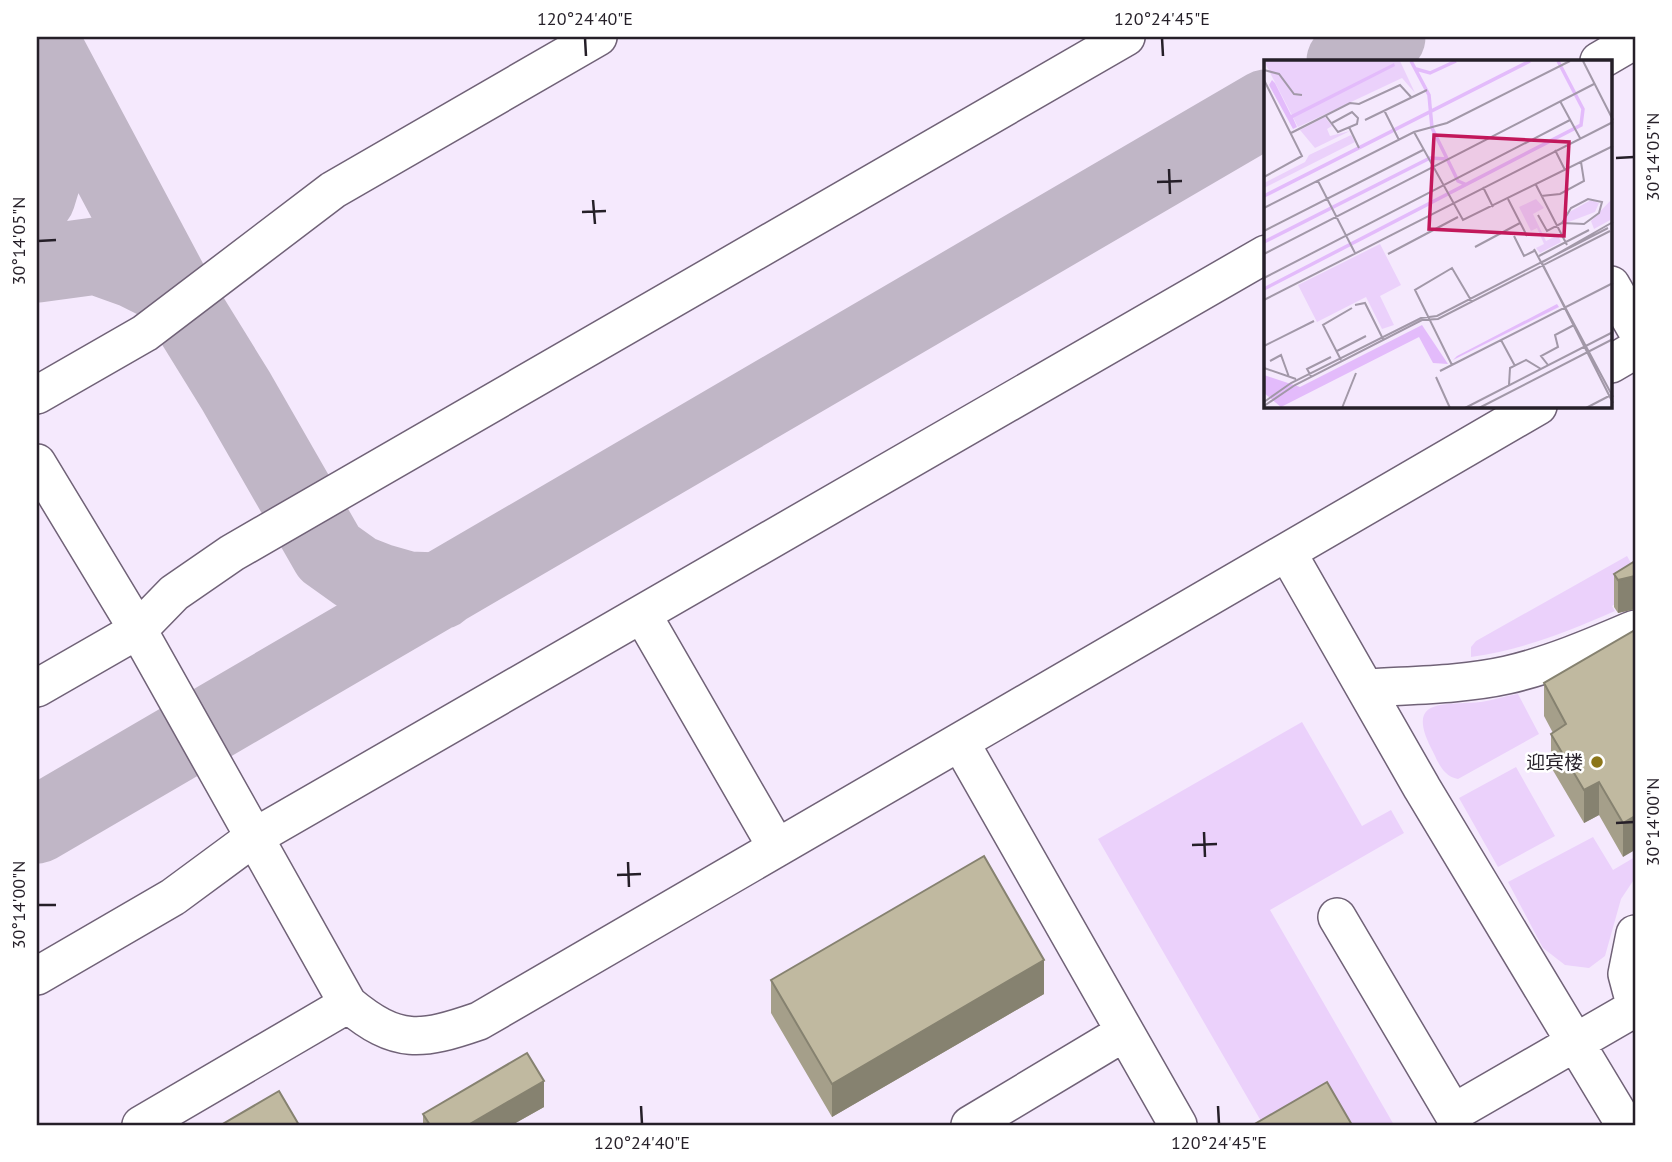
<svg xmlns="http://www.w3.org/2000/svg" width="1672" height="1162" viewBox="0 0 1672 1162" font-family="'PT Sans','Noto Sans SC',sans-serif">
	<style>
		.green { fill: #ebd1fb }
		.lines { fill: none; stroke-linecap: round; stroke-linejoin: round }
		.taxiway { stroke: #c0b6c6; stroke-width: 77 }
		.minor-casing { stroke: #706277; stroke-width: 40 }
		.minor { stroke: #fff; stroke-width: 37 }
		.wall { fill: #a59f8a }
		.shaded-wall { fill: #868270 }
		.building { fill: #c0b9a0; stroke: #868270; stroke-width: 2 }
		.ticks { fill: none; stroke: #251f28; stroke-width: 2.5 }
		.poi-dot { fill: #8c761a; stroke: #fff; stroke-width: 2.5 }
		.labels { text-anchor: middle; stroke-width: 5; stroke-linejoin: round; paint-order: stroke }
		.poi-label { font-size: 19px; fill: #251f28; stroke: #fff; text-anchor: end }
		.inset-river { fill: none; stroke: #e3bbfb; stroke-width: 3.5 }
		.inset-road { fill: none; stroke: #a298a8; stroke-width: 2 }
		.view { fill: #c2185b; fill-opacity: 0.15; stroke: #c2185b; stroke-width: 3.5 }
		.inset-edge { fill: none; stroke: #251f28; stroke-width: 3.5 }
		.neatline { fill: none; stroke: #251f28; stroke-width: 2.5 }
		.ticks-label { font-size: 18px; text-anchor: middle; fill: #251f28 }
	</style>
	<rect width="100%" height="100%" fill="#f5e9fd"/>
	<path class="green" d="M 1627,556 L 1635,570 L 1635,592 L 1612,606 L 1615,611 C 1567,632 1522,650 1471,657 L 1471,647 L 1476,641 Z
		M 1518,694 L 1539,734 L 1458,779 C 1442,776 1438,761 1431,748 C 1405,696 1446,706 1481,702 C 1493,700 1506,696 1518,694 Z
		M 1302,722 L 1362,826 L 1391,810 L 1404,833 L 1270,910 L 1394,1125 L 1261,1121 L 1098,839 Z
		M 1516,767 L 1555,836 L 1498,867 L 1459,798 Z
		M 1593,837 L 1613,870 L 1635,857 L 1635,878 L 1621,899 L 1605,956 L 1589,968 L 1565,965 L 1543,948 L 1508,882 Z"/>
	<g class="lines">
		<path class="taxiway" d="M 39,37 L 173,289 L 236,391 L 329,553 L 357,573 L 380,582 L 408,590 L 440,591
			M 1345,61 L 1387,37
			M 37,197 L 48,161 L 57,117 L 48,60
			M 37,264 L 96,256 L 135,270 L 173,289
			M 37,825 L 1266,108"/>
		<g class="minor-casing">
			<path id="minor" d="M 1599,61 L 1635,40
				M 1611,285 L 1635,327
				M 1611,364 L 1635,350
				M 37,395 L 145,333 L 333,190 L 598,37
				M 37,463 L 138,630 L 348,1004 C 397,1045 421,1041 479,1021 L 1538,406
				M 1287,552 L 1422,788 L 1625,1125
				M 642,614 L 777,848
				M 37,688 L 138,630 L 174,593 L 232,553 L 1126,37
				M 1367,688 C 1413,685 1462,685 1507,675 C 1551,665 1595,646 1635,629
				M 960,742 L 1178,1125
				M 1337,917 L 1453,1113 L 1635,1008
				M 1635,934 L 1627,974 L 1635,1004
				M 37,976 L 173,897 L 253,838 L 1266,254
				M 141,1125 L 348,1004
				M 970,1125 L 1125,1032"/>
		</g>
		<use href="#minor" class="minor"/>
	</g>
	<path class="wall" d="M 1635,561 L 1635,609 L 1618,613 L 1614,607 L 1614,574 Z
		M 1635,630 L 1623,857 L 1599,815 L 1584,823 L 1551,767 L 1551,734 L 1553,733 L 1544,716 L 1544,683 Z
		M 771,980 L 1044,994 L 832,1117 L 771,1013 Z
		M 544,1107 L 512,1125 L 423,1125 L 423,1114 Z"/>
	<path class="shaded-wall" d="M 1635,576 L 1635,609 L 1618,613 L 1618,580 Z
		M 1599,782 L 1599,815 L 1584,823 L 1584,790 Z
		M 1635,816 L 1635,850 L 1623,857 L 1623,823 Z
		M 1044,960 L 1044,994 L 832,1117 L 832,1084 Z
		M 544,1081 L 544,1107 L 512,1125 L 468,1125 Z"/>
	<path class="building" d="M 1635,561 L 1635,576 L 1618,580 L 1614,574 Z
		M 1635,630 L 1635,816 L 1623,823 L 1599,782 L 1584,790 L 1551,734 L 1566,724 L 1544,683 Z
		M 984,856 L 1044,960 L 832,1084 L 771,980 Z
		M 527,1053 L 544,1081 L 468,1125 L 430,1125 L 423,1114 Z
		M 1327,1082 L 1352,1125 L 1253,1125 Z
		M 279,1091 L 299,1125 L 221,1125 Z"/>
	<path class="ticks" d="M 585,38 L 586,56M 1162,38 L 1163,56M 1616,158 L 1634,157M 1169,169 L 1170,194M 1157,182 L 1182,181M 593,200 L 595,224M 582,212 L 606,211M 38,241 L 56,240M 1616,823 L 1634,822M 1204,832 L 1205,857M 1192,845 L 1217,844M 628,862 L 629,887M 617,875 L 641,874M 38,905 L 56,905M 641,1106 L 642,1124M 1218,1106 L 1219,1124"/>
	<circle class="poi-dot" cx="1597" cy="762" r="7"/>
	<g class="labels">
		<g class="poi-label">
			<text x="1583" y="769">迎宾楼</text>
		</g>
	</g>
	<g transform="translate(1264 60)">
		<rect width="348" height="348" fill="#f5e9fd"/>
		<path d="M 0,1 L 136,1 L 151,33 L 138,18 L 34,67 ZM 61,57 L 68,66 L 63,69 L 66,76 L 86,71 L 51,88 L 36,70 ZM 87,75 L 91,82 L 0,128 L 0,123 L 41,102 L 45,95 ZM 272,139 L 280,148 L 269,154 L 282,181 L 294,175 L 297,182 L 276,193 L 272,188 L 280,184 L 273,168 L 267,171 L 255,147 ZM 348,139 L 348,159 L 330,169 L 327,161 ZM 327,140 L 335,143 L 331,152 L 302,163 L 300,155 ZM 116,184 L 137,225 L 116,236 L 130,265 L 118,269 L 102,237 L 53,262 L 34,225 Z" fill="#ebd1fb"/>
		<path d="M 130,3 L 131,6 L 29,58 L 33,67 L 29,69 L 5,25 L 8,20 L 11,23 L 27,55 ZM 293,244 L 295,247 L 189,300 L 193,296 ZM 158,265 L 184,304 L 169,303 L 155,277 L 17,347 L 0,333 L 0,315 L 36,327 Z" fill="#e3bbfb"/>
		<path class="inset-river" d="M 147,1 L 165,35 L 168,68 L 194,121 L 203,125M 152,9 L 166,13 L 192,1M 0,136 L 266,1M 0,182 L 166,98 L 183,99M 0,229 L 317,65 L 319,49 L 294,1"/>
		<path class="inset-road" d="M 319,1 L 349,60M 0,10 L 15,14 L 30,34 L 38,35M 0,20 L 38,96 L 0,117M 296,41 L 316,78M 120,50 L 135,80M 62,56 L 74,72 L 93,64 L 94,58 L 88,52 L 68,63M 101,60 L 163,30M 85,67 L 95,88M 150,72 L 199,160 L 349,86M 27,73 L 86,43 L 95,44 L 136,25 L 147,37M 291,90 L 301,110M 54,121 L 91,193M 272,125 L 303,185M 219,127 L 229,147M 277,136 L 296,134 L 320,121 L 317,102M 244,139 L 263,176M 0,148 L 150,72 L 183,63 L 306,1M 274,155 L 283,171 L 298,163 L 307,148 L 324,139 L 338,142 L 335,153 L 320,164 L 298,163M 0,171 L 159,90M 250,176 L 260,196 L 270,191M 211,187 L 256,163M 270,189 L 349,337M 0,194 L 330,24M 124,194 L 194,157M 275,196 L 325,170M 279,202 L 349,162M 278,203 L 349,343M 0,218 L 306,60M 0,240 L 349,62M 91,245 L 101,243 L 119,279M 237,280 L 251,306M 0,286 L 50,261M 73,291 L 102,276M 77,300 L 59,265 L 88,248M 6,301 L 17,295 L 25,317M 188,305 L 151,230 L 188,208 L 208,242M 284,305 L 277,296 L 294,287 L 291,275 L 310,265M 0,308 L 32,319M 176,311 L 349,223M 47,316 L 43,309 L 67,297M 172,317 L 186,348M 245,325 L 246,308 L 262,300 L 277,309M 0,342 L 27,323 L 157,258 L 173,256 L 344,168M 0,346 L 31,325 L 158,260 L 174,259 L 346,171M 78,348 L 92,313M 201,348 L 349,272M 215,348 L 349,279M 322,348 L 347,335"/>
		<path class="view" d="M 170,75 L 305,82 L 300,176 L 165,169 Z"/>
		<rect width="348" height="348" class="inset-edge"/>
	</g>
	<rect width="1672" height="1162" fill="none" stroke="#ffffff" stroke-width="77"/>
	<rect x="38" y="38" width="1596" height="1086" class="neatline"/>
	<g class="ticks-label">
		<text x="585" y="25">120°24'40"E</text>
		<text x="1162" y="25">120°24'45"E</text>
		<text transform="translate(1653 157) rotate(-90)" y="6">30°14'05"N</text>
		<text transform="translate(19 241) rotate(-90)" y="6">30°14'05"N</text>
		<text transform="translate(1653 822) rotate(-90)" y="6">30°14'00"N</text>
		<text transform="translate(19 905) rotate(-90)" y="6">30°14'00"N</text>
		<text x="642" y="1149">120°24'40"E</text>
		<text x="1219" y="1149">120°24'45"E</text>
	</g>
</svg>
